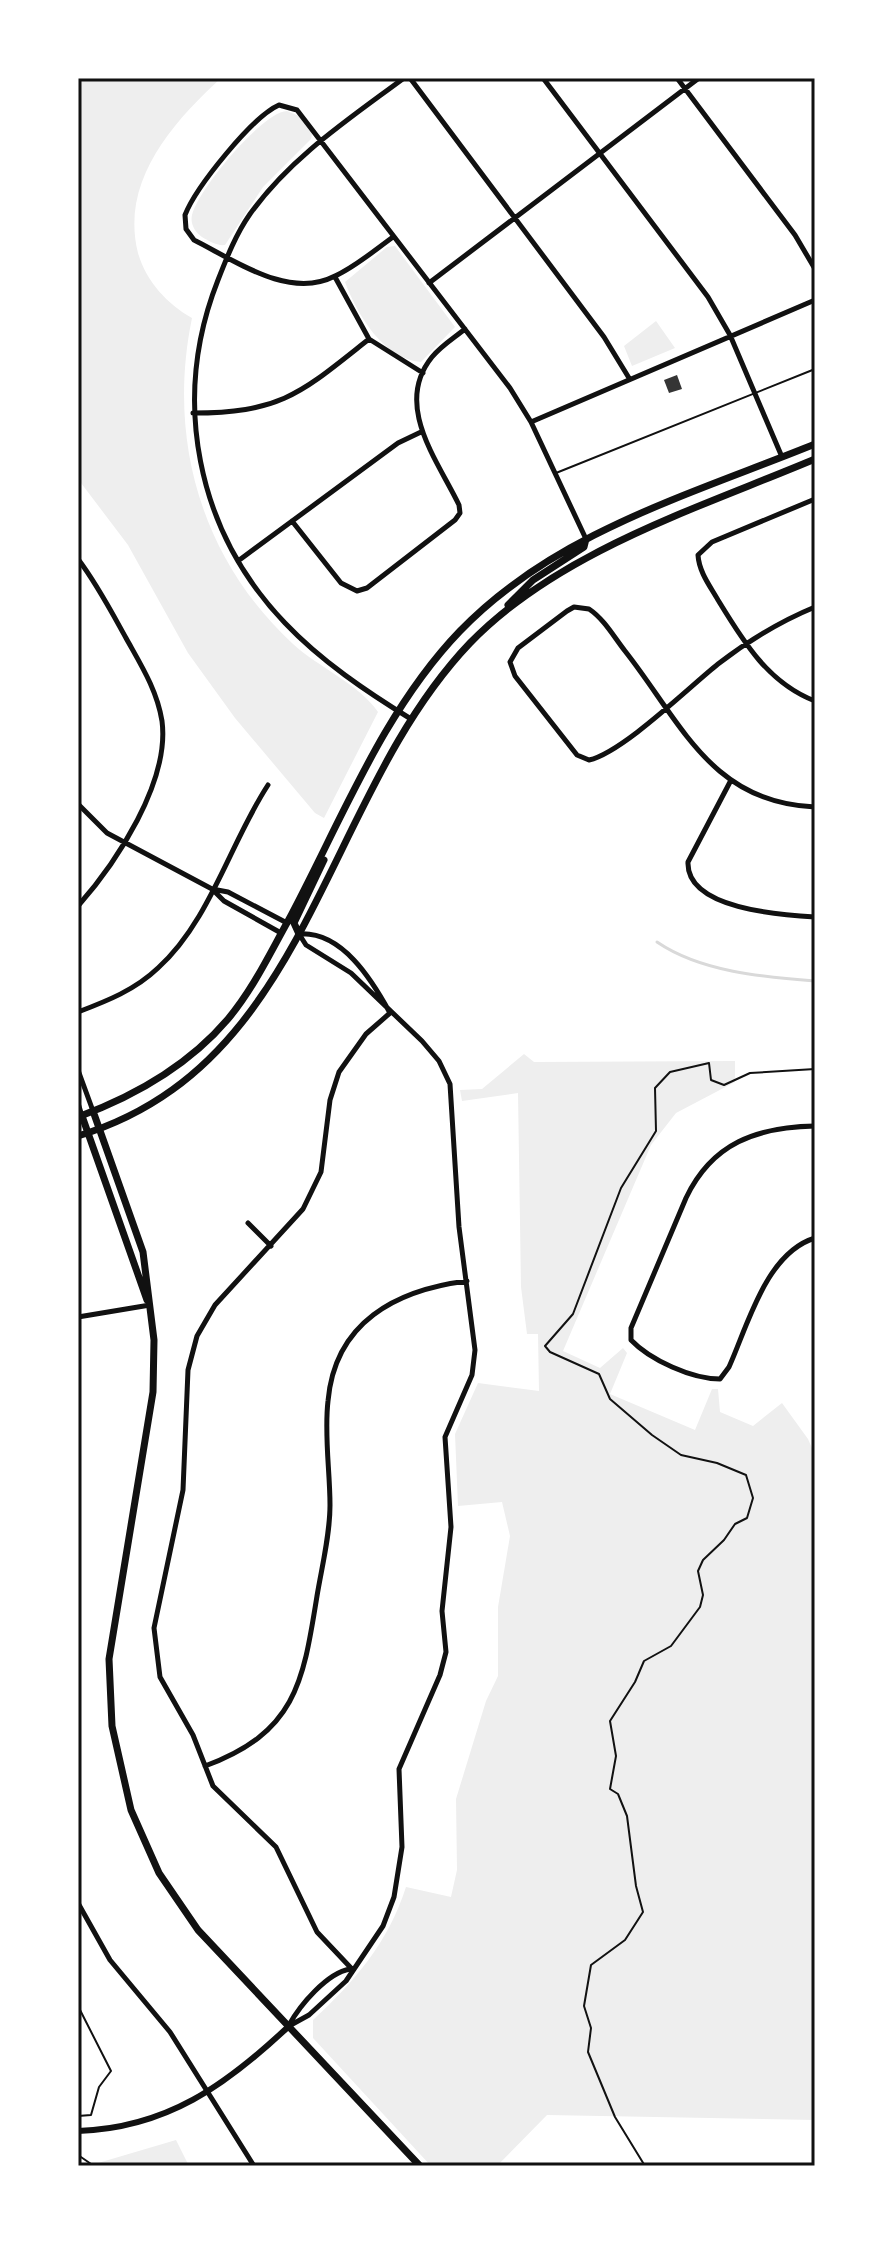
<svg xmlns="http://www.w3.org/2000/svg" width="893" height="2244" viewBox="0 0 893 2244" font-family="'Titillium Web',sans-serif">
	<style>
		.green { fill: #eee }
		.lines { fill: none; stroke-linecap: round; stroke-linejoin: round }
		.stream { stroke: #d9d9d9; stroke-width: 3 }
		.building { fill: #353535 }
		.path { stroke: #111; stroke-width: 2 }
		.service { stroke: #111; stroke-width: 2 }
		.minor { stroke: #111; stroke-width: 5 }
		.tertiary { stroke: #111; stroke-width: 6 }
		.secondary { stroke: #111; stroke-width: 7 }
		.neatline { fill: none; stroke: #111; stroke-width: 3 }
	</style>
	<rect width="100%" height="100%" fill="#fff"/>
	<path class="green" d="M 78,78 L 221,78 C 172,123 120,182 138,253 C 146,281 167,304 192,318 C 167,439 201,559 293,644 C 318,667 359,684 378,712 L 324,818 L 315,813 L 235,718 L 188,653 L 128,545 L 78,479 Z
		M 287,111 L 299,116 L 312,134 L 311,139 L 263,187 L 225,245 C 217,246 209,241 202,237 C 195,232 190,224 192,215 C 197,191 263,111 287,111 Z
		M 395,246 L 455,327 L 421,362 C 383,359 357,314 345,282 L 387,247 Z
		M 656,321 L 675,348 L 632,366 L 624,346 Z
		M 524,1054 L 534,1062 L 735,1061 L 735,1082 L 676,1113 L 651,1145 L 563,1351 L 600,1368 L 623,1348 L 627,1353 L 610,1394 L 695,1430 L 712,1389 L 718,1389 L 720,1412 L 753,1426 L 782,1403 L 808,1439 L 815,1455 L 815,2120 L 547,2115 L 497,2166 L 431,2166 L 313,2038 L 313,2020 C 355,1981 388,1943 406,1887 L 451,1897 L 457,1870 L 456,1799 L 486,1701 L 498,1676 L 498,1607 L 510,1536 L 502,1502 L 458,1506 L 455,1434 L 478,1383 L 539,1391 L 538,1334 L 527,1334 L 521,1287 L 518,1093 L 462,1101 L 460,1090 L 482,1089 Z
		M 176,2140 L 189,2166 L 88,2166 Z"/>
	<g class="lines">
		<path class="stream" d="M 657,942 C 701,972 763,977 815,981"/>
	</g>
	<path class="building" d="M 677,375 L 682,389 L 669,393 L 664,380 Z"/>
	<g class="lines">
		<path class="path" d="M 78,2006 L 111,2071 L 99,2087 L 91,2115 L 78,2116
			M 78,2155 L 94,2166
			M 645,2166 L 615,2117 L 588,2052 L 591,2028 L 584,2006 L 591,1965 L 625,1940 L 643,1912 L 636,1886 L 627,1816 L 618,1794 L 610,1789 L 616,1756 L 610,1721 L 635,1682 L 644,1661 L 671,1646 L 700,1607 L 703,1595 L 698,1571 L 703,1560 L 724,1540 L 735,1524 L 747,1518 L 753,1498 L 746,1475 L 717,1463 L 681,1455 L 652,1435 L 610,1399 L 599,1374 L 550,1352 L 545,1346 L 573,1314 L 621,1188 L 656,1131 L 655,1088 L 670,1072 L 709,1063 L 711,1080 L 724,1085 L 750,1073 L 815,1069"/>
		<path class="service" d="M 556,473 L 815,369"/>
		<path class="minor" d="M 404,78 C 349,119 291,157 250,214 C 236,234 227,257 218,280 C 171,399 196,530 285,623 C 321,661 367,692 411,719
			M 410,78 L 604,337 L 629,378
			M 543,78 L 708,297 L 730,335 L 782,457
			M 677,78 L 795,235 L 815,269
			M 393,237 C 375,250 355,267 335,276 C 289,300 234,260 194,240 L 186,229 L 185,215 C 196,187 252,117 279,105 L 297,110 L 510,388 L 531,422 L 586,539
			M 335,277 L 369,339 L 423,373
			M 429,283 L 699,78
			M 193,413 C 282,413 302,392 369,339
			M 531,422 L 815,300
			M 815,499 L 712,542 L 698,555 C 699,572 710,586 718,600 C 743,641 768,683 815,701
			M 292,521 L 341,583 L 357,591 L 367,588 L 455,520 L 460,513 L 459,505 C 438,461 393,405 432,357 C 441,346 454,338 465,329
			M 78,559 C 97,584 111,611 126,638 C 141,665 157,690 162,721 C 170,782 116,863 78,906
			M 238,561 L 398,443 L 421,432
			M 815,607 C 781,621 748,641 718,664 C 688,688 623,752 589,760 L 577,755 L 515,676 L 510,662 L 518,648 L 567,611 L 574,607 L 589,609 C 604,619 614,637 625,651 C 681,722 711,803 815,807
			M 730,782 L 688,862 C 686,909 781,915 815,917
			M 78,804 L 107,833 L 212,889 L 224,901 L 281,933
			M 212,889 L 228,892 L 287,923
			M 78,1012 C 107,1001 135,990 158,968 C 210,921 230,843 268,785
			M 78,1070 L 93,1111
			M 78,1103 L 82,1116
			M 815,1126 C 757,1127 712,1143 686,1198 L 631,1328 L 631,1340 C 650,1360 692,1379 720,1379 L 729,1367 C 748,1325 766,1253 815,1238
			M 248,1223 L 271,1246
			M 78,1317 L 150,1305
			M 205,1766 C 296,1732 303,1683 317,1596 C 322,1566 330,1535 330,1505 C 330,1471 324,1435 328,1401 C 335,1322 396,1290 467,1281
			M 78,1903 L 110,1960 L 170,2032 L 254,2166
			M 351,1968 L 317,1932 L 276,1847 L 213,1786 L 193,1735 L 160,1677 L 154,1628 L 183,1490 L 188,1370 L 197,1336 L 215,1305 L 303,1209 L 321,1172 L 330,1100 L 339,1072 L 366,1034 L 390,1013
			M 289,2025 C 300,2005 327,1973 350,1969
			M 289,2026 L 309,2015 L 346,1981 L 383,1926 L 394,1897 L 402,1847 L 399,1769 L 440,1675 L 446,1652 L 442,1611 L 451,1527 L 445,1437 L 472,1375 L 475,1350 L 459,1227 L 450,1084 L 439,1061 L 422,1041 L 351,973 L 306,945 L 299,934 C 342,931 372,980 390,1013"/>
		<path class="tertiary" d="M 78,2131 C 167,2128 226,2085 288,2027"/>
		<path class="secondary" d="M 508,605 L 533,580 L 584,547 L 586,539
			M 299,934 L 294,923 L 324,860
			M 93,1111 L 143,1252 L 154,1340 L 153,1392 L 109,1659 L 112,1726 L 131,1810 L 159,1873 L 198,1930 L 420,2166
			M 82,1116 L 147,1300
			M 78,1117 C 135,1096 188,1066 228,1019 C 253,989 269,955 288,921 C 340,824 382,712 460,631 C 554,533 692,494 815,444
			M 78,1136 C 312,1065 321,799 470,643 C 559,551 699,508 815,459"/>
	</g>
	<rect width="893" height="2244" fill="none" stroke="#ffffff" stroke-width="160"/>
	<rect x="80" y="80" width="733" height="2084" class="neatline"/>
</svg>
